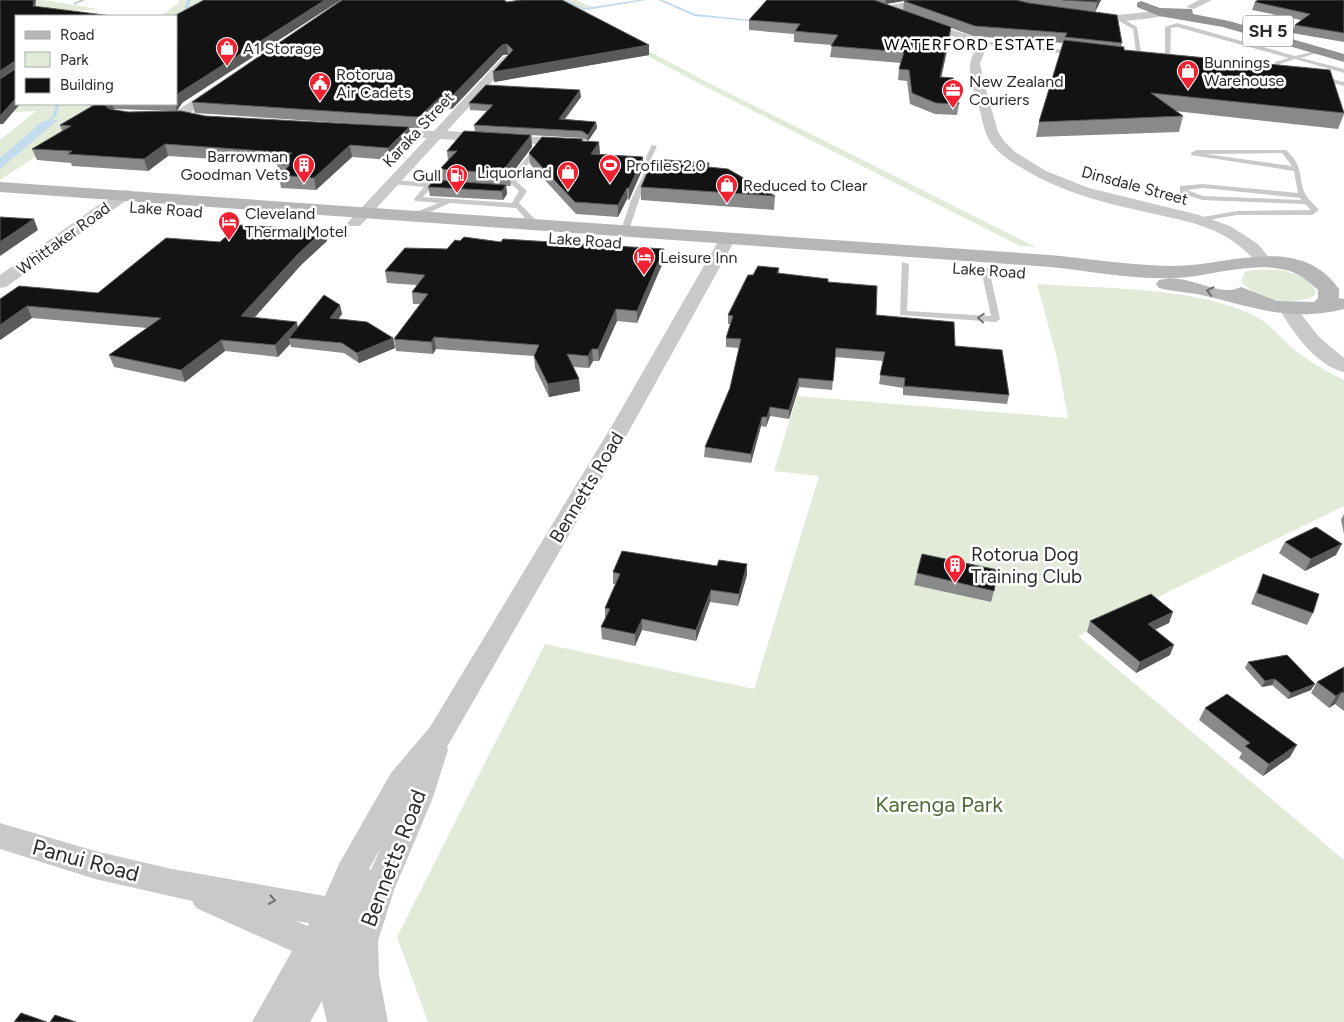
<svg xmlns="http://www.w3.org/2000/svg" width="1344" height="1022" viewBox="0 0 1344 1022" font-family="Figtree,sans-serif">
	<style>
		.green { fill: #e2ebd8 }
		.water { fill: #c3dced }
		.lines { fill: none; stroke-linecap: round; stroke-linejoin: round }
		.stream { fill: #c3dced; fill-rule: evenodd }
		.lane { fill: #c9c9c9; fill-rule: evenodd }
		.street { fill: #c9c9c9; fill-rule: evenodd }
		.secondary { fill: #b6b6b6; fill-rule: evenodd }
		.highway { fill: #939393; fill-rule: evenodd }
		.wall { fill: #898989; fill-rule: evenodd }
		.shaded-wall { fill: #5a5a5a }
		.building { fill: #131313; stroke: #5a5a5a }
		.oneway { stroke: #6a6a6a }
		.oneway2 { stroke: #737373 }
		.labels { text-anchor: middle; stroke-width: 5; stroke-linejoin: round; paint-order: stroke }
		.far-neighbourhood-label { font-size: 16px; letter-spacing: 1px; fill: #000; stroke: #fff }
		.far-poi-label { font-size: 16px; fill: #2c2c2c; stroke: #fff; text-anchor: start }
		.far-street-label { font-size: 16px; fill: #2c2c2c; stroke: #fff }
		.shield { fill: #fff; stroke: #6b6b6b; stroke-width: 1 }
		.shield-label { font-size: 18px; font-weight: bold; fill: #2c2c2c }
		.street-label { font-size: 19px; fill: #2c2c2c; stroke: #fff }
		.poi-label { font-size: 19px; fill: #2c2c2c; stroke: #fff; text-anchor: start }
		.near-park-label { font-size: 22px; fill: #4f6a37; stroke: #fff }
		.near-street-label { font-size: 22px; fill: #2c2c2c; stroke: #fff }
	</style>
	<rect width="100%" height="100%" fill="#fff"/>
	<path class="green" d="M 19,0 L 43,0 L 99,9 C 72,13 45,9 19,0 Z
		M 178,0 L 219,0 L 176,16 L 160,16 L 179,3 Z
		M 543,0 L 577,0 L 592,7 L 649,0 L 575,12 L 709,83 L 1036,247 L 1020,246 L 702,85 Z
		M 0,100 L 16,104 L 87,104 L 86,106 L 111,107 L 0,180 L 0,140 L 36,111 L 0,113 Z
		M 1252,270 C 1272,268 1307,270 1316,292 L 1314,296 C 1292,307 1256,301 1241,281 L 1245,272 Z
		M 1037,284 C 1105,289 1194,286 1255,316 C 1269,323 1278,335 1289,345 C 1306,360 1324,370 1344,380 L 1344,506 L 1078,636 L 1344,860 L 1344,1022 L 428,1022 L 397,937 L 545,644 L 754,689 L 819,476 L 774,471 L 797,396 L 1068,418 L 1057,358 Z"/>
	<path class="water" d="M 58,120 L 0,169 L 0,158 L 43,121 Z"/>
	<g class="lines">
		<path class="stream" d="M 187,0 L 191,0 L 185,19 L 176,24 L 176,21 L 182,18 Z
			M 560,0 L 565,0 L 585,8 L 638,0 L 646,0 L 585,10 Z
			M 658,0 L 663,0 L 695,14 L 762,21 L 760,22 L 694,16 Z
			M 56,104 L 60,104 L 57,115 L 43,129 L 41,129 L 41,127 L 53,115 Z"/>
		<path class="lane" d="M 80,0 L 85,0 L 74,5 L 74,3 Z
			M 1116,17 L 1120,17 L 1137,27 L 1142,58 L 1148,59 L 1148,61 L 1137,60 L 1133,29 L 1116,19 Z
			M 1177,23 L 1295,56 L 1320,50 L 1320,52 L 1301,58 L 1344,69 L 1344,73 L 1295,59 L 1280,64 L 1279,72 L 1274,73 L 1275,62 L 1289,58 L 1177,27 L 1171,28 L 1170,62 L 1165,63 L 1165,27 Z
			M 984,41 L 1075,51 L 1078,53 L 1075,55 L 982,44 Z
			M 1321,76 L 1344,82 L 1344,86 L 1319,79 Z
			M 537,144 L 542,145 L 516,181 L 527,191 L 519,203 L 537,221 L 537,225 L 531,225 L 516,208 L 450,203 L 419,217 L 413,217 L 413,213 L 439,203 L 415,201 L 414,199 L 424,187 L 392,184 L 388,182 L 392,180 L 432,183 L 433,185 L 423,197 L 512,203 L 519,191 L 508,181 Z
			M 652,145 L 657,146 L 652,157 L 653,167 L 639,200 L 629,230 L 622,232 L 621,230 L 631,200 L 647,167 L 646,157 Z
			M 1196,150 L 1286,150 C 1307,169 1296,182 1308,198 C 1311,202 1315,205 1319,210 L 1312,215 L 1237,215 L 1197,222 L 1197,218 L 1237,211 L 1311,210 L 1305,204 L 1202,200 L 1180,193 L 1180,186 L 1203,184 L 1298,193 L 1294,171 L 1191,155 L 1191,153 ZM 1282,153 L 1292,166 L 1206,154 ZM 1203,188 L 1300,198 L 1301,200 L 1203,196 L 1187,190 Z
			M 902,262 L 909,264 L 907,311 L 991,316 L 981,269 L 985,267 L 989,269 L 1000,319 L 996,322 L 900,315 Z"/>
		<path class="street" d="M 919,0 L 941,0 L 936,3 L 884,12 L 879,9 L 884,6 Z
			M 1199,0 L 1212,0 L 1194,9 L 1186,7 Z
			M 1165,10 L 1170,13 L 1168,15 C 1153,19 1093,26 1082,17 L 1087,14 L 1118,15 Z
			M 921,20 L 978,38 L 979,40 L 974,43 L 917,25 L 917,21 Z
			M 981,46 L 986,49 L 980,63 L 984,83 L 998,132 L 1004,141 L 1015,152 L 1046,171 L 1089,188 L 1199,215 L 1230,226 L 1258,244 L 1272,261 L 1270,264 L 1258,264 C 1225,225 1188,222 1141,211 C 1101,202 1062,192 1027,171 C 1013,163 998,154 989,140 C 983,129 982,116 978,104 C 971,81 964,68 977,47 Z
			M 507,56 L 512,59 L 511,61 L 447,131 L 569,139 L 576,143 L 574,146 L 440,139 L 360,226 L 350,226 L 347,223 L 350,220 L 427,138 L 378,135 L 372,131 L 373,128 L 434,131 L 503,57 Z
			M 219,83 L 225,87 L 223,89 L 189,114 L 211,118 L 213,121 L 211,124 L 178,119 L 176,116 L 178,110 Z
			M 126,190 L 131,191 L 133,194 L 131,197 L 6,287 L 0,288 L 0,275 L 97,206 Z
			M 728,233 L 736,238 L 634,422 L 447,747 L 448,750 L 432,800 L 394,890 L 378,941 L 379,975 L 388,1022 L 327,1022 L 322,1001 L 310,1022 L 252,1022 L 292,951 L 196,908 L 192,901 L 95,879 L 0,849 L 0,823 L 95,851 L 172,869 L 325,896 L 339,864 L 391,773 L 430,727 L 614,422 L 720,238 ZM 381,847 L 371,870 L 369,869 ZM 296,921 L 309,923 L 308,926 Z
			M 1288,304 L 1294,305 L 1319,337 L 1344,358 L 1344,372 C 1315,365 1294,333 1279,309 L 1282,305 Z"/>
		<path class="secondary" d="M 0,182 L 1050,255 C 1090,259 1131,265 1171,266 C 1227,267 1299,232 1339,289 L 1339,298 L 1344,299 L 1344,309 C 1287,323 1252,306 1197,294 C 1184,292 1171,291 1159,288 L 1156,284 L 1159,280 C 1184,273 1209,291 1230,290 C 1233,290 1238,288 1241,287 L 1277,301 L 1314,302 L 1318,298 L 1318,290 C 1308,281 1299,273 1286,270 C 1251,261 1212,276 1176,278 C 1134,280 1091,271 1050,267 L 0,192 Z"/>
		<path class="highway" d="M 1141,1 L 1160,8 L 1192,9 L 1193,14 L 1229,21 L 1344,54 L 1344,62 L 1223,27 L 1159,16 L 1137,7 L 1137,3 Z"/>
	</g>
	<path class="wall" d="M 204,0 L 182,103 L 177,111 L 205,116 L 403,127 L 195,113 L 192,102 L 507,2 L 649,55 L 494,82 L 508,55 L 503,55 L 452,109 L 441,108 L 421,128 L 409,128 L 411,139 L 390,160 L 352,157 L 316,190 L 281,188 L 277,164 L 278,163 L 168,156 L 148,171 L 72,166 L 71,163 L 37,160 L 32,149 L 62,131 L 60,125 L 92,106 L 86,105 L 86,104 L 176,104 ZM 114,109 L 171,111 L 128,112 L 113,110 Z
		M 767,0 L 1101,0 L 1095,12 L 1122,43 L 1121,47 L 1124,50 L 1344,113 L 1344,114 L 1338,129 L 1175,111 L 1183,116 L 1179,132 L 1036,137 L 1039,122 L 1063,43 L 973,36 L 951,28 L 941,77 L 959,104 L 957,115 L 935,114 L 910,104 L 907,81 L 898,80 L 899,69 L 901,63 L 830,57 L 832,45 L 794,42 L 794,34 L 749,30 L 749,20 ZM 904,1 L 903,10 L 886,4 Z
		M 1344,0 L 1344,42 L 1292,33 L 1295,25 L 1301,20 L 1252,10 L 1255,2 Z
		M 581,97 L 564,119 L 596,122 L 597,128 L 588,141 L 600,153 L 599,154 L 643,157 L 643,168 L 629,200 L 627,199 L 618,217 L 576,214 L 530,164 L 529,153 L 583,139 L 583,141 L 588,141 L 582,138 L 475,132 L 474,125 L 487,111 L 470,110 L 469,103 Z
		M 531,135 L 532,147 L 510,176 L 511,186 L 506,186 L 507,194 L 503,200 L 430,196 L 428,187 L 442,181 L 440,169 L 448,161 L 447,151 Z
		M 641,187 L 775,196 L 774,210 L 641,200 Z
		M 324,230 L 327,241 L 301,265 L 254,318 L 298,327 L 340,305 L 342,314 L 338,319 L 393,338 L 395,348 L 359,363 L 344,353 L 291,347 L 290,344 L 278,357 L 225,351 L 185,382 L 114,367 L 109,355 L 147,328 L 32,318 L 0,340 L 0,299 L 98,293 L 220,242 Z
		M 460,241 L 664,249 L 664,260 L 637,323 L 617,321 L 599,361 L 593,361 L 589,368 L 573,367 L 579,379 L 580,391 L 549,397 L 535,368 L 534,356 L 436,349 L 433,354 L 396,351 L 394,339 L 420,304 L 413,304 L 412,292 L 417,285 L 387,283 L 385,271 L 447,249 Z
		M 779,268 L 779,273 L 828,279 L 828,282 L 876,315 L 955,346 L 1009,395 L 1007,404 L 903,395 L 903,388 L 879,384 L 883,361 L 835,357 L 832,390 L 799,387 L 789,419 L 770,416 L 766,427 L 761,426 L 751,463 L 704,457 L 705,447 L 730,388 L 739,348 L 726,347 L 726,338 L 730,324 L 728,324 L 728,315 L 753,275 Z
		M 1344,514 L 1344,534 L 1341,520 Z
		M 1285,542 L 1336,555 L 1305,571 L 1279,553 Z
		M 747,564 L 747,575 L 738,606 L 710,602 L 696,641 L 642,630 L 635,646 L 602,639 L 601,627 L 605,619 L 605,608 L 615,584 L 613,584 L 613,572 Z
		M 917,573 L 994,591 L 991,602 L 914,585 Z
		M 1263,574 L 1313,613 L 1307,625 L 1251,604 Z
		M 1090,621 L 1169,623 L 1154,629 L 1170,655 L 1136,673 L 1087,632 Z
		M 1248,662 L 1311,690 L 1288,699 L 1272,685 L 1262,687 L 1245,668 Z
		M 1344,667 L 1344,711 L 1335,704 L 1329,708 L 1311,693 L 1317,682 Z
		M 1205,708 L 1290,757 L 1263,776 L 1239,758 L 1242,753 L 1199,720 Z"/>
	<path class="shaded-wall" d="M 34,0 L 36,0 L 35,12 L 33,6 Z
		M 325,0 L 341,0 L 182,103 L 177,111 L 175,104 L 176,104 L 176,96 L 179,93 Z
		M 886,0 L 909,0 L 885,4 Z
		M 1098,0 L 1101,0 L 1095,12 L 1097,2 Z
		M 951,27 L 950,37 L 939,88 L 940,77 Z
		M 507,44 L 508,54 L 503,55 L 452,109 L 450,98 L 502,45 Z
		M 649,45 L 649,55 L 494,82 L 493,72 Z
		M 15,61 L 16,68 L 0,79 L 0,71 Z
		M 580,90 L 581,97 L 560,126 L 559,119 Z
		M 440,97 L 441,108 L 421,128 L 419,117 Z
		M 16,98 L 16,104 L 20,104 L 3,124 L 0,124 L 0,116 Z
		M 103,104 L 112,104 L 114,109 L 106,114 Z
		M 596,122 L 597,128 L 588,141 L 588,135 Z
		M 409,127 L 411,139 L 390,160 L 388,148 Z
		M 531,135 L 532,147 L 510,176 L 509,174 L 505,168 Z
		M 599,142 L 600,153 L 592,165 L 591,154 Z
		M 165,144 L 168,156 L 148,171 L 144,159 Z
		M 350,145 L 352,157 L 316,190 L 314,178 Z
		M 643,157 L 643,168 L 629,200 L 629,188 Z
		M 506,185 L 507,194 L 503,200 L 502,191 Z
		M 627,188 L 627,199 L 618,217 L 618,205 Z
		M 34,219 L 38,230 L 0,256 L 0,242 Z
		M 324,230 L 327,241 L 301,265 L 245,328 L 241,316 L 298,254 Z
		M 664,249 L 664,260 L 637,323 L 637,311 Z
		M 340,305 L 342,314 L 332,328 L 330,318 Z
		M 27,306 L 32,318 L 0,340 L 0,325 Z
		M 616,309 L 617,321 L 599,361 L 598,349 Z
		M 297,322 L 299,334 L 289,338 L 290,344 L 278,357 L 275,345 Z
		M 434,337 L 436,349 L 433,354 L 431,342 Z
		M 393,338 L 395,348 L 359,363 L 357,353 Z
		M 221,340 L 225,351 L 185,382 L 181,370 Z
		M 592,349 L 593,361 L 589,368 L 588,356 Z
		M 799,378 L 799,387 L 789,419 L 789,410 Z
		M 579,379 L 580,391 L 549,397 L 548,384 Z
		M 770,407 L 770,416 L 766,427 L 767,417 Z
		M 762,417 L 761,426 L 751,463 L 751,454 Z
		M 1342,544 L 1336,555 L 1305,571 L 1311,559 Z
		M 747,564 L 747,575 L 738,606 L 739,594 Z
		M 711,590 L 710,602 L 696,641 L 696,630 Z
		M 1173,612 L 1169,623 L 1144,635 L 1148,624 Z
		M 642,619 L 642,630 L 635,646 L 635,634 Z
		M 1174,645 L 1170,655 L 1136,673 L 1140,662 Z
		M 1275,679 L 1272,685 L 1262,687 L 1265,681 Z
		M 1315,684 L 1311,690 L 1288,699 L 1291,693 Z
		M 1342,692 L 1335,704 L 1329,708 L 1336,696 Z
		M 1297,745 L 1290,757 L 1263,776 L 1269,764 Z"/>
	<path class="building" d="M 0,0 L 34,0 L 33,6 L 112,16 L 16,16 L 16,98 L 0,116 L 0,79 L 15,69 L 15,61 L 0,71 Z
		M 204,0 L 325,0 L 179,93 L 176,96 L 177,22 L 176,16 L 174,16 Z
		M 342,0 L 504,0 L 507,2 L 521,0 L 562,0 L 649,45 L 493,72 L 513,50 L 507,44 L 502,45 L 450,98 L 440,97 L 419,117 L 192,102 Z
		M 767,0 L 874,0 L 951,27 L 940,77 L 953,78 L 959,104 L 936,103 L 912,93 L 909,70 L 899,69 L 904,52 L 831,46 L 838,35 L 795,31 L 800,24 L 749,20 Z
		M 908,0 L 1016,0 L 1029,3 L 1117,15 L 1122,43 L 1065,37 L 1067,33 L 975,26 L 904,1 Z
		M 1063,0 L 1098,0 L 1097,2 Z
		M 1258,0 L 1344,0 L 1344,33 L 1295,25 L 1310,14 L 1255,2 Z
		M 1064,40 L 1124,47 L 1124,50 L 1330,70 L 1344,113 L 1151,93 L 1183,116 L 1039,122 Z
		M 486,85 L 580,90 L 559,119 L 596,122 L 588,135 L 582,131 L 474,125 L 493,105 L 469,103 Z
		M 96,104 L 103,104 L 109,109 L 128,112 L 181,111 L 205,116 L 409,127 L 388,148 L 350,145 L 314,178 L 279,175 L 290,165 L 277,164 L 292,153 L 165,144 L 144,159 L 68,154 L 72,151 L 32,149 L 71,126 L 60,125 Z
		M 464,131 L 531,135 L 505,168 L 509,174 L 440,169 L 457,151 L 447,151 Z
		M 542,137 L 583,139 L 581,141 L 599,142 L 591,154 L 643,157 L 629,188 L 627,188 L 618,205 L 575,202 L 529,153 Z
		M 653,159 L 709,163 L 708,167 L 728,169 L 775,196 L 641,187 Z
		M 434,180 L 506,185 L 502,191 L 428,187 Z
		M 0,217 L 34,219 L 0,242 Z
		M 239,225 L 324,230 L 298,254 L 241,316 L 297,322 L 275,345 L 221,340 L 181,370 L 109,355 L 161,318 L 27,306 L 0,325 L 0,299 L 19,286 L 98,293 L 166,238 L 220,242 Z
		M 464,237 L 501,242 L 503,239 L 664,249 L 637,311 L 616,309 L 598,349 L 592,349 L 588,356 L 567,354 L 579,379 L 548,384 L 534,356 L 539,345 L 434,337 L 431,342 L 394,339 L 428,294 L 412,292 L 425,275 L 385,271 L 405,248 L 447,249 L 455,240 L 460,241 Z
		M 758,266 L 779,268 L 777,273 L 828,279 L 828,282 L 877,286 L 876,315 L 954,322 L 955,346 L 1002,350 L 1009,395 L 904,386 L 905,378 L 880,375 L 885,352 L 836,348 L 833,381 L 799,378 L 789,410 L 770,407 L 767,417 L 762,417 L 751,454 L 705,447 L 730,388 L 741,339 L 726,338 L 733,316 L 728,315 L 748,275 L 753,275 Z
		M 324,295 L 340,305 L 330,318 L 367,322 L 393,338 L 357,353 L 342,343 L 289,338 Z
		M 1316,527 L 1342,544 L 1311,559 L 1285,542 Z
		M 622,551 L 717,566 L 719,560 L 747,564 L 739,594 L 711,590 L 696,630 L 642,619 L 635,634 L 601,627 L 610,609 L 605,608 L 620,574 L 613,572 Z
		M 922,554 L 998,570 L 994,591 L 917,573 Z
		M 1263,574 L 1319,594 L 1313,613 L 1257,593 Z
		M 1151,594 L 1173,612 L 1148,624 L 1174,645 L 1140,662 L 1090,621 Z
		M 1287,655 L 1315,684 L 1291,693 L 1275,679 L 1265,681 L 1248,662 Z
		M 1344,667 L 1344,693 L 1342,692 L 1336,696 L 1317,682 Z
		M 1227,694 L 1297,745 L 1269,764 L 1245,746 L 1250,743 L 1205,708 Z
		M 21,1013 L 47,1022 L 14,1022 Z
		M 55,1015 L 76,1022 L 50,1022 Z"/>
	<defs><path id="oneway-chevron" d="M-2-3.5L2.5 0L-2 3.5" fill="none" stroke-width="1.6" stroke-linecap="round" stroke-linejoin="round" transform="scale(1.25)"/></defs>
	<use class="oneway" href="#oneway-chevron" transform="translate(1210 291) rotate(-166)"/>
	<g class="oneway2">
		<use href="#oneway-chevron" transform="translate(981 318) rotate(-176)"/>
		<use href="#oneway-chevron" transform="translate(272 900) rotate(10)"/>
	</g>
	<defs>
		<g id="shop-pin" transform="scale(1.125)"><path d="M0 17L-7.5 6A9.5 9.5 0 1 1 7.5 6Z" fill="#f02131" stroke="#fff"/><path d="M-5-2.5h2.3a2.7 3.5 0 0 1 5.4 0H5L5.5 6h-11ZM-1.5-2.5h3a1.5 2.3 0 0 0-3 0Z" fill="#fff"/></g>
		<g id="civic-pin" transform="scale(1.125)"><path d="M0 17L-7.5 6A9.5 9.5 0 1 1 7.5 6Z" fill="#f02131" stroke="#fff"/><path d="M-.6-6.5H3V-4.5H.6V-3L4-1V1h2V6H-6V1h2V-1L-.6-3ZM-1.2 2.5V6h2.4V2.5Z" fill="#fff"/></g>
		<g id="office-pin" transform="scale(1.125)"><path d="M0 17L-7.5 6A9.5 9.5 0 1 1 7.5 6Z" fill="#f02131" stroke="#fff"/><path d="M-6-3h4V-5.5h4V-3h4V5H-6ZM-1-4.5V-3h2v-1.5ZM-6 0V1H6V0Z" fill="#fff"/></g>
		<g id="building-pin" transform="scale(1.125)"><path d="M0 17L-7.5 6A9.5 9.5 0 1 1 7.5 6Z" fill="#f02131" stroke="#fff"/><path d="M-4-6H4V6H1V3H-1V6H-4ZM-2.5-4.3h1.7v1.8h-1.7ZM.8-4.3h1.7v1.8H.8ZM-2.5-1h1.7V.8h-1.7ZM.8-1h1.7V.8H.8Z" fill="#fff"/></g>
		<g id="stadium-pin" transform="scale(1.125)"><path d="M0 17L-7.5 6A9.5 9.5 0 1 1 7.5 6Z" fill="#f02131" stroke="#fff"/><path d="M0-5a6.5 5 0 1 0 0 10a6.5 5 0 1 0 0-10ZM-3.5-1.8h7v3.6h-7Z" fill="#fff"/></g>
		<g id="fuel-pin" transform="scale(1.125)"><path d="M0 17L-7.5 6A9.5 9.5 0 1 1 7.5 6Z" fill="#f02131" stroke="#fff"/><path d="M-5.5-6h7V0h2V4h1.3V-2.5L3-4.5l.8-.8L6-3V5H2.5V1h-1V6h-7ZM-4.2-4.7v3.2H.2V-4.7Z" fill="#fff"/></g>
		<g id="hotel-pin" transform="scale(1.125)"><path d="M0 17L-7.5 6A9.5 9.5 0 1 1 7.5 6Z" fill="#f02131" stroke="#fff"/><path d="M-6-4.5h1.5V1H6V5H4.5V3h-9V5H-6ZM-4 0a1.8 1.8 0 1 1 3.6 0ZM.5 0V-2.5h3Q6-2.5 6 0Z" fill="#fff"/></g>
	</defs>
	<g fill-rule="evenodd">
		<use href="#shop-pin" x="227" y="48"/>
		<use href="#shop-pin" x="1188" y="71"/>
		<use href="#civic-pin" x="320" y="83"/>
		<use href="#office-pin" x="953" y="90"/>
		<use href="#building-pin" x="304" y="165"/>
		<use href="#stadium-pin" x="610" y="165"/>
		<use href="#shop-pin" x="568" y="172"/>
		<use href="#fuel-pin" x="457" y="175"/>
		<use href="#shop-pin" x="727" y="185"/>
		<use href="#hotel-pin" x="229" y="222"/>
		<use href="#hotel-pin" x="644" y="257"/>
		<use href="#building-pin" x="955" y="565"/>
	</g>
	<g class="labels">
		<g class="far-neighbourhood-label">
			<text x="970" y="50">WATERFORD ESTATE</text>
		</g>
		<g class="far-poi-label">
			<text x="243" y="54">A1 Storage</text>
			<text x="1204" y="68">Bunnings<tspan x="1204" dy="18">Warehouse</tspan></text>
			<text x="336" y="80">Rotorua<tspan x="336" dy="18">Air Cadets</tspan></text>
			<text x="969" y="87">New Zealand<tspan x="969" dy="18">Couriers</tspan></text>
			<text x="288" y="162" text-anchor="end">Barrowman<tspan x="288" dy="18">Goodman Vets</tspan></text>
			<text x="626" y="171">Profiles 2.0</text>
			<text x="552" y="178" text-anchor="end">Liquorland</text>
			<text x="441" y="181" text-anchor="end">Gull</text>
			<text x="743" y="191">Reduced to Clear</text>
			<text x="245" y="219">Cleveland<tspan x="245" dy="18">Thermal Motel</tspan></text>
			<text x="660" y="263">Leisure Inn</text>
		</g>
		<g class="far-street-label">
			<text transform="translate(418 129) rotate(-47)" y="6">Karaka Street</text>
			<text transform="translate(1135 185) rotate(15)" y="6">Dinsdale Street</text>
			<text transform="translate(166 209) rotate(4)" y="6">Lake Road</text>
			<text transform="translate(63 238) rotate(-36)" y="6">Whittaker Road</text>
			<text transform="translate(585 240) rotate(4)" y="6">Lake Road</text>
			<text transform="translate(989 270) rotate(4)" y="6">Lake Road</text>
		</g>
		<rect class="shield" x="1243" y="15.5" width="50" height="31" rx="4"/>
		<g class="shield-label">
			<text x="1268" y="37">SH 5</text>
		</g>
		<g class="street-label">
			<text transform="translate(586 487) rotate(-59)" y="7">Bennetts Road</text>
		</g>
		<g class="poi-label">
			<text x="971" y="561">Rotorua Dog<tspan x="971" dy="22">Training Club</tspan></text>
		</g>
		<g class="near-park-label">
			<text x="939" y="812">Karenga Park</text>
		</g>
		<g class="near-street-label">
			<text transform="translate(393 858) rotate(-69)" y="8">Bennetts Road</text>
			<text transform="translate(86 860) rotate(15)" y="8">Panui Road</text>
		</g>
	</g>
	<rect x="15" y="15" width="162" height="90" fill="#ffffff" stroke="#ababab"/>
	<rect x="25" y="31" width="25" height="8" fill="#b6b6b6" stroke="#ababab"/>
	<text x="60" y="40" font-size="15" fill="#2c2c2c">Road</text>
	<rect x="25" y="52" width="25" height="15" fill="#e2ebd8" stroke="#ababab"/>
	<text x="60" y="65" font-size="15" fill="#2c2c2c">Park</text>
	<rect x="25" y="78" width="25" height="15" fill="#131313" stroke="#ababab"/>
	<text x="60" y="90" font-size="15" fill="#2c2c2c">Building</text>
</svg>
